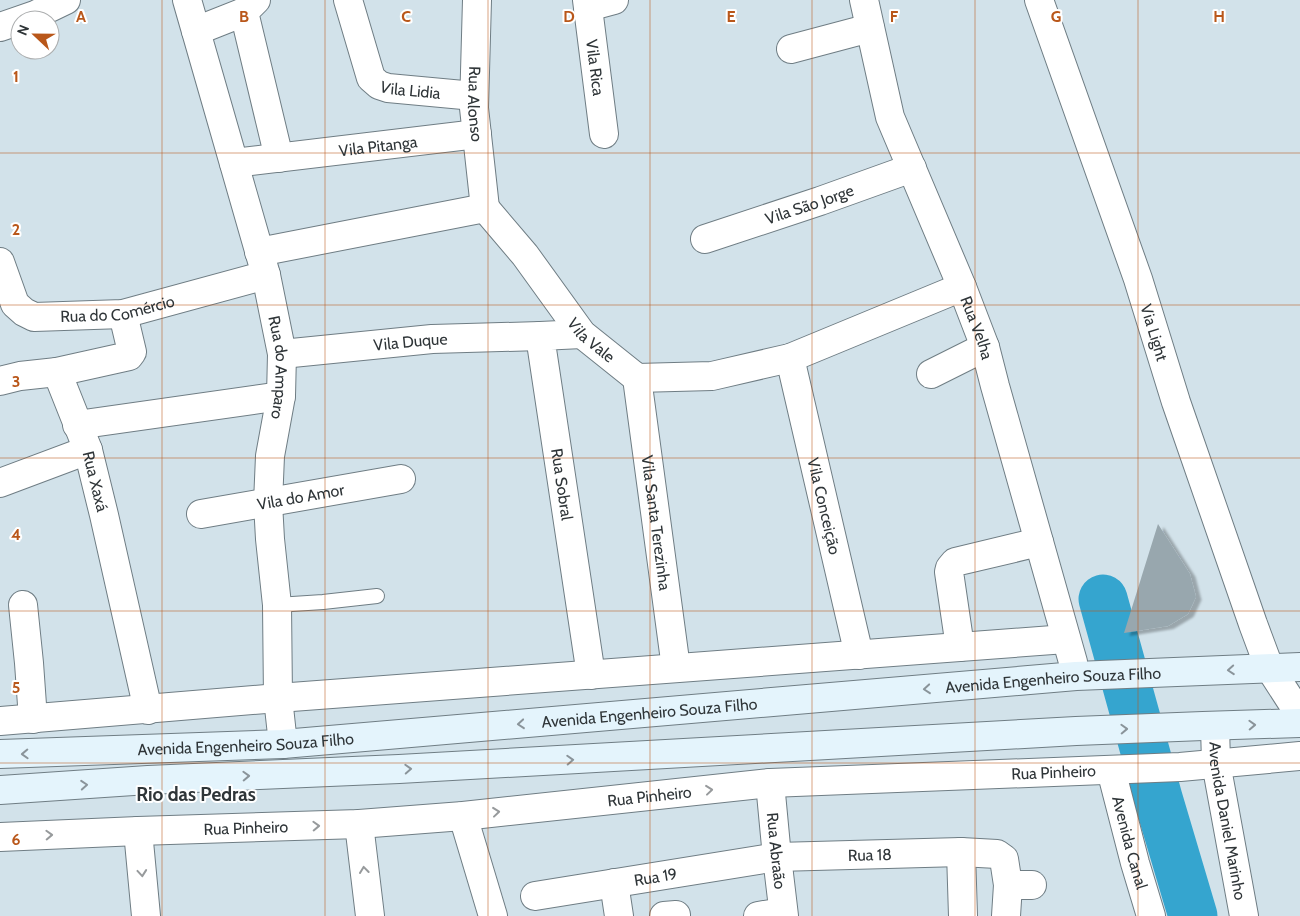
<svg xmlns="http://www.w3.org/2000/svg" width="1300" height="916" viewBox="0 0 1300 916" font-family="Cabin,sans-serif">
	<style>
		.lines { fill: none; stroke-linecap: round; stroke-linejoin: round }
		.river { stroke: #35a5cf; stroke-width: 49 }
		.building { fill: #98a7ae; filter: url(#shadow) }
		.service-casing { stroke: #6f7d84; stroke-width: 16 }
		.minor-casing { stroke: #6f7d84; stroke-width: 30 }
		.tertiary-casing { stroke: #6f7d84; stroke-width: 30 }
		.secondary-casing { stroke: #6f7d84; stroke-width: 30 }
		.service { stroke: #fff; stroke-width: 14 }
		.minor { stroke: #fff; stroke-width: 28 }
		.tertiary { stroke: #fff; stroke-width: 28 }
		.secondary { stroke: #e4f4fc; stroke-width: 28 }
		.oneway { stroke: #8a949a }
		.oneway2 { stroke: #979a9c }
		.grid { fill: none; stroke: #b9571a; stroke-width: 1; stroke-opacity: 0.55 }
		.labels { text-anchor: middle; stroke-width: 4; stroke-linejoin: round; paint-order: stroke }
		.street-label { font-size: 16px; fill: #2f3538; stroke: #fff }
		.quarter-label { font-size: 19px; font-weight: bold; fill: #2f3538; stroke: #fff }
		.grid-label { font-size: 16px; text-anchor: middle; font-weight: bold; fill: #b9571a; stroke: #fff; stroke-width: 4; stroke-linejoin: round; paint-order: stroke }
	</style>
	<defs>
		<filter id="shadow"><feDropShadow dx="5.5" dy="3" stdDeviation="1" flood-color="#0004"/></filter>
	</defs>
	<rect width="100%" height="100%" fill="#d2e2ea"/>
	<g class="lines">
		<path class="river" d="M 1103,599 L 1158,798 L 1193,916"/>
	</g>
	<path class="building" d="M 1158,524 L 1190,574 L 1196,597 L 1188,614 L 1168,626 L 1124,633 Z"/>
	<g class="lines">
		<g class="service-casing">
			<path id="service" d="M 277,605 L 323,602 L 377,596"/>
		</g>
		<g class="minor-casing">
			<g id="minor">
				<path id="s1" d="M 187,0 L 266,275 L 282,354 L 281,396 L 270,456 L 268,503 L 270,539 L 277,605 L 278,698 L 283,744"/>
				<path d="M 256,0 L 244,12 L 279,158"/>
				<path id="s2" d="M 348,0 L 371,78 L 379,85 L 388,88 L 474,96"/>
				<path id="s3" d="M 477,0 L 474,108 L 485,208"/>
				<path id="s4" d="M 587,0 L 604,134"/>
				<path id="s5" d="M 864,0 L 890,117 L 962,287 L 985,347 L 995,386 L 1073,662"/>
				<path d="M 588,7 L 614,0"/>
				<path d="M 0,27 L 35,15 L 66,0"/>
				<path d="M 196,31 L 244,12"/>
				<path d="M 791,49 L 870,28"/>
				<path id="s6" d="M 234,163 L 477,134"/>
				<path id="s7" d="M 485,208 L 525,255 L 582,334 L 637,378 L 712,376 L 790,358 L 962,287"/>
				<path id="s8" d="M 705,239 L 820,201 L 912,168"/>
				<path d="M 259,252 L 485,208"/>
				<path id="s9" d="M 0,262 L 15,304 L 24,312 L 34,317 L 123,314 L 266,275"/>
				<path id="s10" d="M 123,314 L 132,352 L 129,356 L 57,372 L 88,450 L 104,515 L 148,710"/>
				<path id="s11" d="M 582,334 L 540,336 L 591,675"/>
				<path id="s12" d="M 282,354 L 432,339 L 540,336"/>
				<path id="s13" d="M 790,358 L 859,655"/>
				<path d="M 931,374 L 985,347"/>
				<path id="s14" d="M 637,378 L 676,668"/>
				<path d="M 0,381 L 20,376 L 57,372"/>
				<path d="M 77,425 L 281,396"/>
				<path d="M 0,483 L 88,450"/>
				<path id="s15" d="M 201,514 L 401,479"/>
				<path d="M 23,605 L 29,663 L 33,719"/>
				<path d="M 960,647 L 949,572 L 950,568 L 955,562 L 1039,542"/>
				<path d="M 0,721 L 278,698 L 1066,639"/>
				<path id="s16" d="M 1215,726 L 1216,763 L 1244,916"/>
				<path id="s17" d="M 1111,770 L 1135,863 L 1151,916"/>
				<path id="s18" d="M 770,783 L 777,857 L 784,916"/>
				<path d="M 463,816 L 493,916"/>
				<path d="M 359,824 L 370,916"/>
				<path d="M 138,831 L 146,916"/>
				<path id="s19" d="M 0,837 L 138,831 L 359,824 L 463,816 L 770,783 L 1180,767 L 1300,756"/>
				<path d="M 961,852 L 963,916"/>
				<path d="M 614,883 L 619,916"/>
				<path d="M 1008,885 L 1032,885"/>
				<path id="s20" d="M 535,896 L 777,857 L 961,852 L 997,854 L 1004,859 L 1008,885 L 1006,916"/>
				<path d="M 664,916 L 676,915"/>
				<path d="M 758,916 L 783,912"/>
			</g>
		</g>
		<g class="tertiary-casing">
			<g id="tertiary">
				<path id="s21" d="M 1039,0 L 1138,279 L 1176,402 L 1253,624 L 1269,667 L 1300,715"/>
			</g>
		</g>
		<g class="secondary-casing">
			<g id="secondary">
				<path id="s22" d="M 0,754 L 283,744 L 1076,676 L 1300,667"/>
				<path d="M 0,790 L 148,780 L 399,769 L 1076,731 L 1203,726 L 1300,723"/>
			</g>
		</g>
		<use href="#service" class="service"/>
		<use href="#minor" class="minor"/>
		<use href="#tertiary" class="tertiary"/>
		<use href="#secondary" class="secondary"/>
	</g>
	<defs><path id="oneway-chevron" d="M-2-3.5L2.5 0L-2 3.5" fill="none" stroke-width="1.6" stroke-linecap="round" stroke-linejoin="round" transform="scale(1.25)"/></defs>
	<g class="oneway">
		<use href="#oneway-chevron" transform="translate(1231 670) rotate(176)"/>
		<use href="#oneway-chevron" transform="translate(927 689) rotate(175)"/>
		<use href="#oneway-chevron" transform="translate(521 724) rotate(175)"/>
		<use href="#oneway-chevron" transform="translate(1252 725) rotate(-2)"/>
		<use href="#oneway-chevron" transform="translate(1124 729) rotate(-2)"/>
		<use href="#oneway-chevron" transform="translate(25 754) rotate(178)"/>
		<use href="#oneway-chevron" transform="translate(570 760) rotate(-3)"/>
		<use href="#oneway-chevron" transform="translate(408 769) rotate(-3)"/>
		<use href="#oneway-chevron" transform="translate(246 776) rotate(-2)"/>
		<use href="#oneway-chevron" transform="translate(84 785) rotate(-4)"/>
	</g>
	<g class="oneway2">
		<use href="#oneway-chevron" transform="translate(709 790) rotate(-6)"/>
		<use href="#oneway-chevron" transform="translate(496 812) rotate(-6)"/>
		<use href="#oneway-chevron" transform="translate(316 826) rotate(-2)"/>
		<use href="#oneway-chevron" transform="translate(49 835) rotate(-2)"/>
		<use href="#oneway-chevron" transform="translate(364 870) rotate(-97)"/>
		<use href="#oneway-chevron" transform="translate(142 873) rotate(85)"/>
	</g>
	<path class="grid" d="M 162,0 L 162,916M 325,0 L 325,916M 488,0 L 488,916M 650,0 L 650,916M 812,0 L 812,916M 975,0 L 975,916M 1138,0 L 1138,916M 0,153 L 1300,153M 0,305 L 1300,305M 0,458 L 1300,458M 0,611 L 1300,611M 0,763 L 1300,763"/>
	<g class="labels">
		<g class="street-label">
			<text dy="6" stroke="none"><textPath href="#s4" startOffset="68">Vila Rica</textPath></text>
			<text dy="6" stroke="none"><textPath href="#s2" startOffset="124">Vila Lidia</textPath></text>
			<text dy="6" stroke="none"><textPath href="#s3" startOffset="104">Rua Alonso</textPath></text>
			<text dy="6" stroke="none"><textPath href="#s6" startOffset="145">Vila Pitanga</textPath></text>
			<text dy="6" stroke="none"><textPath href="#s8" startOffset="110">Vila São Jorge</textPath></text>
			<text dy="6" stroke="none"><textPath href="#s9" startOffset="152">Rua do Comércio</textPath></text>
			<text dy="6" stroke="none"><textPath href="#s5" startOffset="348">Rua Velha</textPath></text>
			<text dy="6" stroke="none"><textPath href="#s21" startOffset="352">Via Light</textPath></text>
			<text dy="6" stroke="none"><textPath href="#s7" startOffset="170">Vila Vale</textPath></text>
			<text dy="6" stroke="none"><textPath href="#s12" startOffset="129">Vila Duque</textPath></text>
			<text dy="6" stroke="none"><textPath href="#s1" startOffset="380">Rua do Amparo</textPath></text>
			<text dy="6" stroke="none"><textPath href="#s10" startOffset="234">Rua Xaxá</textPath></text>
			<text dy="6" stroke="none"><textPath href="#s11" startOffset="192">Rua Sobral</textPath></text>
			<text dy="6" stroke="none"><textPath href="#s15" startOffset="101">Vila do Amor</textPath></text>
			<text dy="6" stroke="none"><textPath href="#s13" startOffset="152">Vila Conceição</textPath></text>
			<text dy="6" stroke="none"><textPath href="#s14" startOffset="146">Vila Santa Terezinha</textPath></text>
			<text dy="6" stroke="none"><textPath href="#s22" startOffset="1056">Avenida Engenheiro Souza Filho</textPath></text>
			<text dy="6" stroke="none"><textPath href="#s22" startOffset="651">Avenida Engenheiro Souza Filho</textPath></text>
			<text dy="6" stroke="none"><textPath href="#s22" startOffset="246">Avenida Engenheiro Souza Filho</textPath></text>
			<text dy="6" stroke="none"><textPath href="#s19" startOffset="1056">Rua Pinheiro</textPath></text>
			<text dy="6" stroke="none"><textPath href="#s19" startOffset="651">Rua Pinheiro</textPath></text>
			<text dy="6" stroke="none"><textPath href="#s16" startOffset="96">Avenida Daniel Marinho</textPath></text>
			<text dy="6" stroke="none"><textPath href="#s19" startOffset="246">Rua Pinheiro</textPath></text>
			<text dy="6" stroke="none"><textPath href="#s17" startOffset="75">Avenida Canal</textPath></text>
			<text dy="6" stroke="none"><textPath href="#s18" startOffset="68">Rua Abraão</textPath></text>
			<text dy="6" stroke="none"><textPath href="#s20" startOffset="338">Rua 18</textPath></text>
			<text dy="6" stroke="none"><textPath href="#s20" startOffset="122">Rua 19</textPath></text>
		</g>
		<g class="quarter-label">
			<text x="196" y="801">Rio das Pedras</text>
		</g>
	</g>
	<g class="grid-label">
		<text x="81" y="22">A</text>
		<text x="244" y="22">B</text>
		<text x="406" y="22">C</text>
		<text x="569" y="22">D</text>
		<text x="731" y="22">E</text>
		<text x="894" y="22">F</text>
		<text x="1056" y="22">G</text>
		<text x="1219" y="22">H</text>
		<text x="16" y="82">1</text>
		<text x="16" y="235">2</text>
		<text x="16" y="387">3</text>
		<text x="16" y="540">4</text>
		<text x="16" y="693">5</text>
		<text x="16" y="845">6</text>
	</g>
	<g transform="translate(35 35) rotate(292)"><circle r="24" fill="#ffffff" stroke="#acaeaf"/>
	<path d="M0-4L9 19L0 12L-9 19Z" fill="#b9571a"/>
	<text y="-8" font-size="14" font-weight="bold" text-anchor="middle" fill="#2f3538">N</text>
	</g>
</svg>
